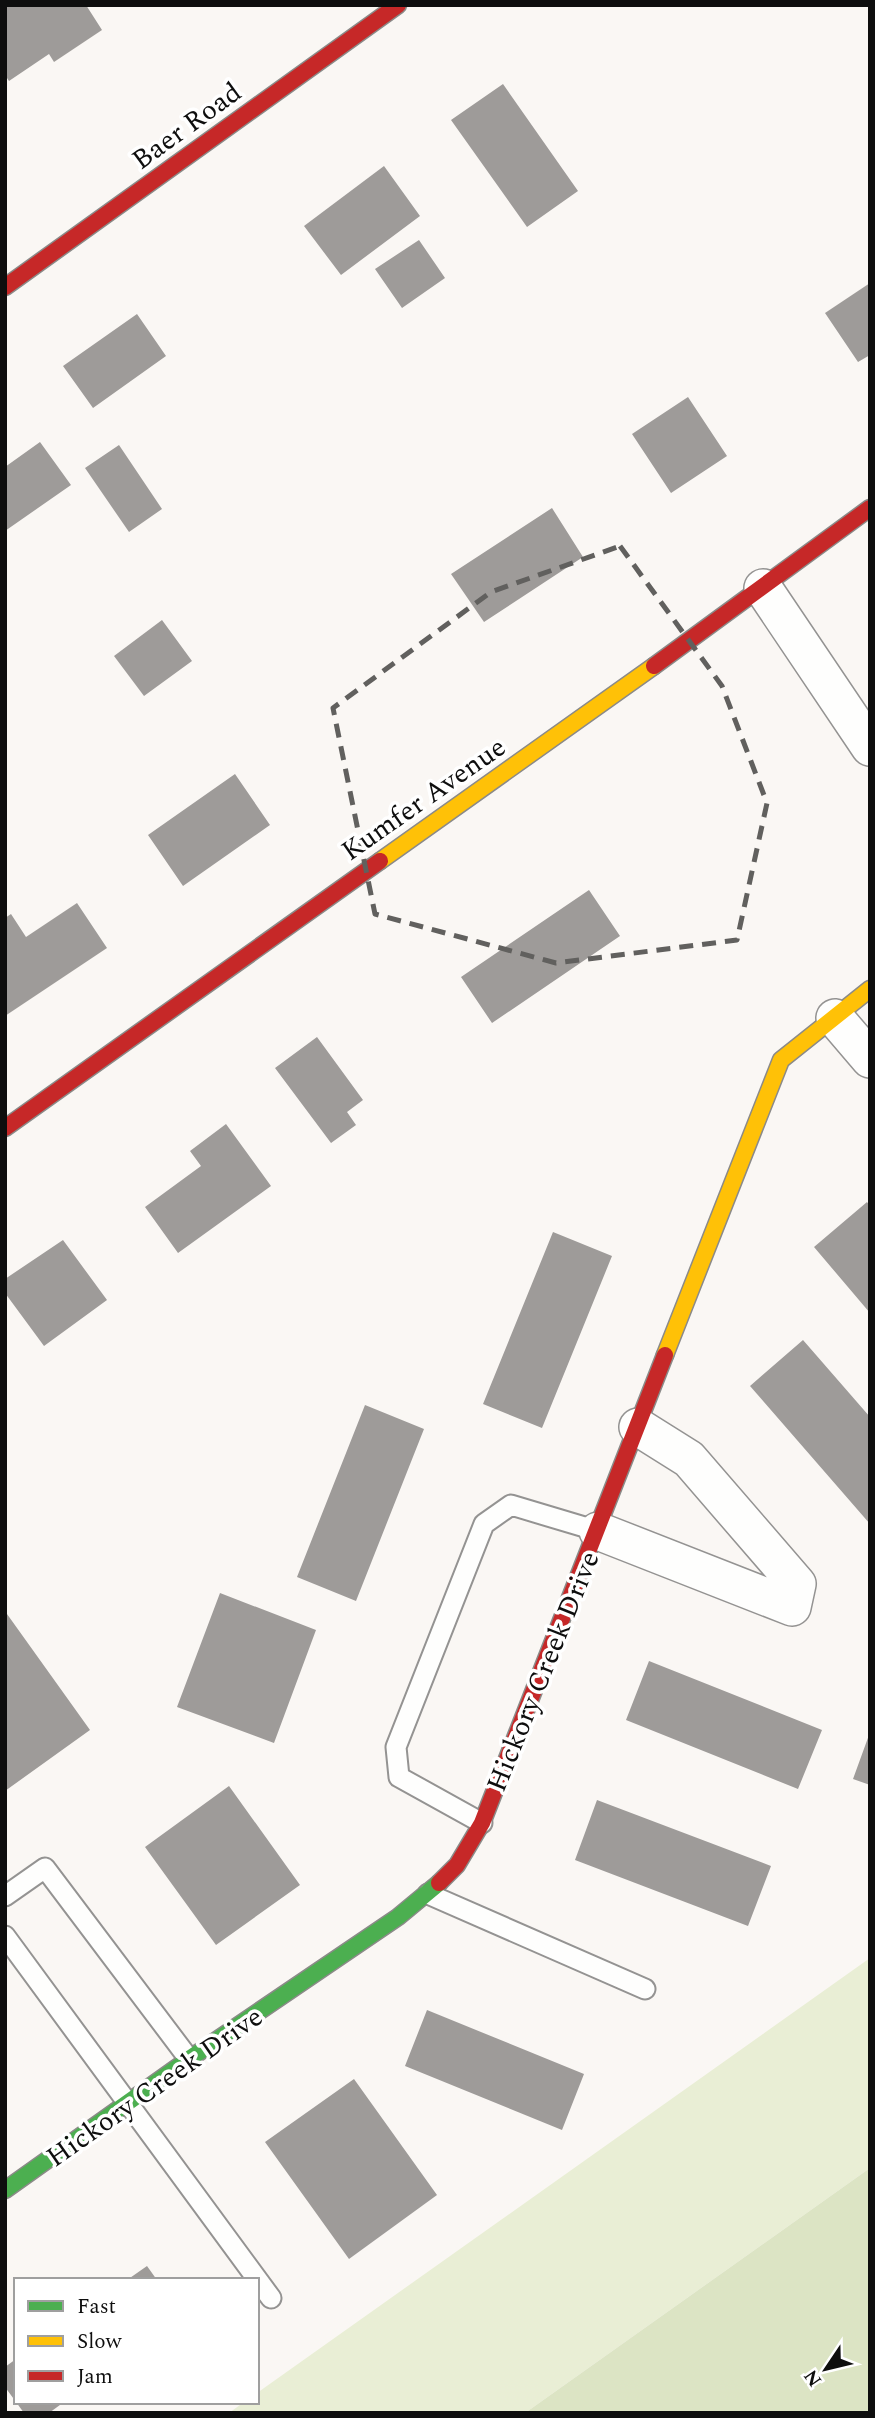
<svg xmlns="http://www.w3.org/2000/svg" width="875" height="2418" viewBox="0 0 875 2418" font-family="Spectral,serif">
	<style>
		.green { fill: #e9eed5 }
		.forest { fill: #dce4c4 }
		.building { fill: #9e9b99 }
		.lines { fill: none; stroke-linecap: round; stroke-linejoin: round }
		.lane-casing { stroke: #949392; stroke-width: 23 }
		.street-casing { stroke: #949392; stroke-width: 40 }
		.fast-casing { stroke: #8b8a88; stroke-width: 19 }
		.slow-casing { stroke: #8b8a88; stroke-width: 19 }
		.jam-casing { stroke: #8b8a88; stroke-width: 19 }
		.lane { stroke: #fefefd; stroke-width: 19 }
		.street { stroke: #fefefd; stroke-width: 37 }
		.fast { stroke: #4caf50; stroke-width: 16 }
		.slow { stroke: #ffc107; stroke-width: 16 }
		.jam { stroke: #c62828; stroke-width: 16 }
		.marked { fill: none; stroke: #61605e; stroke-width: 5; stroke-dasharray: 14 9; stroke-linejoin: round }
		.labels { text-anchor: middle; stroke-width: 7; stroke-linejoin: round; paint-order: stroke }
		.street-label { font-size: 28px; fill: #0e0e0e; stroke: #fff }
	</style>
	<rect width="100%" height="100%" fill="#faf7f4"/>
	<path class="green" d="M 870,1958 L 870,2168 L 525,2413 L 229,2413 L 244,2402 L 257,2402 L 257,2393 Z"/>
	<path class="forest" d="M 870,2168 L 870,2413 L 525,2413 Z"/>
	<path class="building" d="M 5,5 L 86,5 L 102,30 L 54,62 L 49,54 L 9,81 L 5,75 Z
		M 503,84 L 578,191 L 527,227 L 451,120 Z
		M 384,166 L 420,216 L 341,275 L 304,226 Z
		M 419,240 L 445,278 L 402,308 L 375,269 Z
		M 870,283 L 870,355 L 858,362 L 825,313 Z
		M 137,314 L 166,356 L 93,408 L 63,366 Z
		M 688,397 L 727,456 L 671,493 L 632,434 Z
		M 40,442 L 71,485 L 5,531 L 5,467 Z
		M 119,445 L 162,509 L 129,532 L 85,468 Z
		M 552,508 L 583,557 L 484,622 L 451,574 Z
		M 162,620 L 192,661 L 144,696 L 114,656 Z
		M 235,774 L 270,825 L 183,886 L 148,835 Z
		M 589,890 L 620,936 L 492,1023 L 461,977 Z
		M 77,903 L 107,948 L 5,1016 L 5,918 L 11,914 L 26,937 Z
		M 317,1037 L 363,1100 L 347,1112 L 356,1125 L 331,1143 L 275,1068 Z
		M 226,1124 L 271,1186 L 178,1253 L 145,1207 L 201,1166 L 190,1151 Z
		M 867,1202 L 870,1206 L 870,1313 L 814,1247 Z
		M 553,1232 L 612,1256 L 542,1428 L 483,1404 Z
		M 63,1240 L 107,1300 L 44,1346 L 5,1293 L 5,1279 Z
		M 803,1340 L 870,1417 L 870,1524 L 750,1386 Z
		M 365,1405 L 424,1429 L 356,1601 L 297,1577 Z
		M 220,1593 L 316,1630 L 274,1743 L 177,1707 Z
		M 7,1614 L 90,1730 L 5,1791 L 5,1615 Z
		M 649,1661 L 822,1730 L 798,1789 L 626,1720 Z
		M 869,1735 L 870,1735 L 870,1785 L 853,1779 Z
		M 229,1786 L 300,1885 L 216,1945 L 145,1847 Z
		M 597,1800 L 771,1866 L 748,1926 L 575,1860 Z
		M 427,2010 L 584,2074 L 562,2130 L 405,2066 Z
		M 354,2079 L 437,2195 L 349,2259 L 265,2142 Z
		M 147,2266 L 157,2280 L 127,2280 Z
		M 16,2359 L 16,2402 L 5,2387 L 5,2367 Z
		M 16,2402 L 64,2402 L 49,2413 L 24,2413 Z"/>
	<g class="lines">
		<g class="lane-casing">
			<path id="lane" d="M 482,1823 L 399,1777 L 396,1747 L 484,1524 L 511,1505 L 598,1531
				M 428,1894 L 645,1989
				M 5,1896 L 45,1868 L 189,2059
				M 5,1936 L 271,2298"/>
		</g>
		<g class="street-casing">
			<path id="street" d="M 763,588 L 870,747
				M 835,1018 L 870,1059
				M 598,1531 L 792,1607 L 797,1584 L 689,1459 L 638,1427"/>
		</g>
		<g class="fast-casing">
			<path id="fast" d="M 5,2190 L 189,2059 L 398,1917 L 439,1883"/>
		</g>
		<g class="slow-casing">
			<path id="slow" d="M 380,861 L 654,666
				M 665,1355 L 781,1060 L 870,989"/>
		</g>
		<g class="jam-casing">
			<path id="jam" d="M 5,287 L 398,5
				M 654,666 L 870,508
				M 5,1128 L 380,861
				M 439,1883 L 457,1865 L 482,1823 L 665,1355"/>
		</g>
		<use href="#lane" class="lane"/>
		<use href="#street" class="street"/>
		<use href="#fast" class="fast"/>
		<use href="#slow" class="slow"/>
		<use href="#jam" class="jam"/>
	</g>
	<path class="marked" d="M 620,546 L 722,686 L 767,803 L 737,940 L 556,963 L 375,914 L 333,708 L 491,592 Z"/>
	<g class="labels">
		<g class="street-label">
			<text transform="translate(186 125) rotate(-36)" y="10">Baer Road</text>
			<text transform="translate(423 798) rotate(-35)" y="10">Kumfer Avenue</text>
			<text transform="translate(542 1671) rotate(-68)" y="10">Hickory Creek Drive</text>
			<text transform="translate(154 2086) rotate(-35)" y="10">Hickory Creek Drive</text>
		</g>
	</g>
	<rect width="875" height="2418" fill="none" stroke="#0e0e0e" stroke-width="14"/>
	<rect x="14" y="2278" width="245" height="126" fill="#ffffff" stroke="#9f9f9f" stroke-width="2"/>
	<rect x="28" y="2301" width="35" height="10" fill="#4caf50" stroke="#9f9f9f" stroke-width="2"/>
	<text x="77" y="2313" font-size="21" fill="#0e0e0e">Fast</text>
	<rect x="28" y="2336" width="35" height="10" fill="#ffc107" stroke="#9f9f9f" stroke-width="2"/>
	<text x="77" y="2348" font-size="21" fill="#0e0e0e">Slow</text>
	<rect x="28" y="2371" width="35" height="10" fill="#c62828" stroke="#9f9f9f" stroke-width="2"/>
	<text x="77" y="2383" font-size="21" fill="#0e0e0e">Jam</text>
	<g transform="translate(826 2369) rotate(235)" stroke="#ffffff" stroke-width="5" paint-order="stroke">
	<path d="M0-5L12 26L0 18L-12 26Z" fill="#0e0e0e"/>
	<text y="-10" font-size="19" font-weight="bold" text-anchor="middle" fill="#0e0e0e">N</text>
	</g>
</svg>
